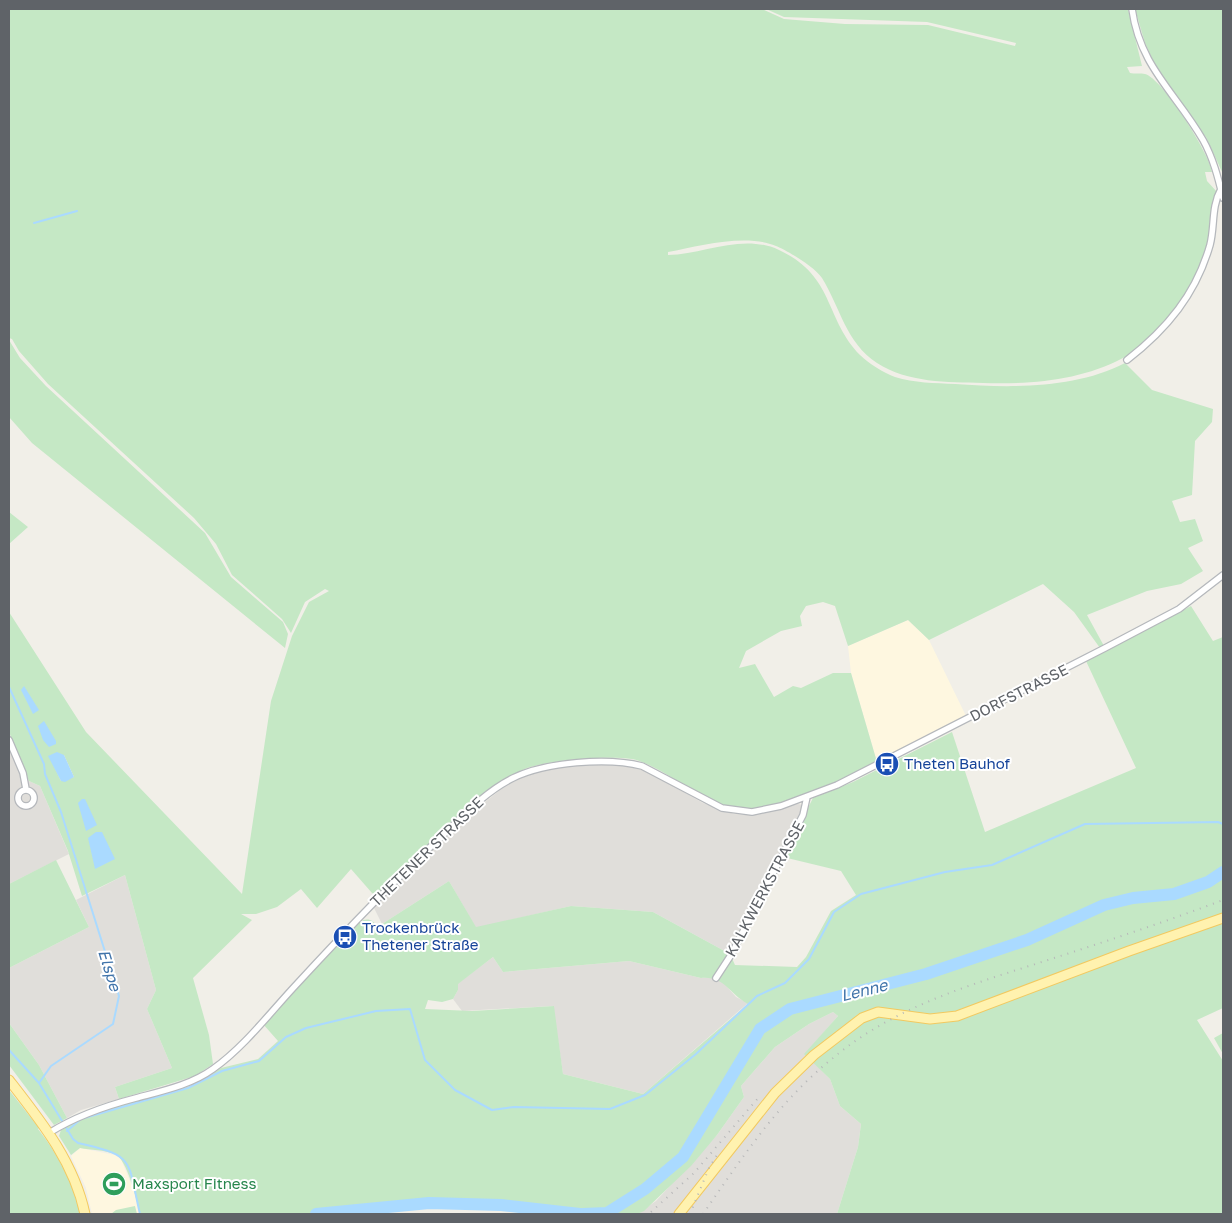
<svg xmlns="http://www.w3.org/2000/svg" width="1232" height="1223" viewBox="0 0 1232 1223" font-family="'Golos Text',sans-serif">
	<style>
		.commercial { fill: #fef7e0 }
		.industrial { fill: #e0deda }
		.green { fill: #c5e8c5; fill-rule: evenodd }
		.water { fill: #aadaff }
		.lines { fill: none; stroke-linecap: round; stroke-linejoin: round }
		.stream { stroke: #aadaff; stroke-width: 2 }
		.river { stroke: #aadaff; stroke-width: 12 }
		.minor-casing { stroke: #b5b8bc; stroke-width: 8 }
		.primary-casing { stroke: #f2c960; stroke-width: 11 }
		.minor { stroke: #fff; stroke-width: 5.5 }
		.primary { stroke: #fff2af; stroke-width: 9 }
		.rail { stroke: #b6b7b8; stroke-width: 2; stroke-dasharray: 1 6; stroke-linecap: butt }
		.labels { text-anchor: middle; stroke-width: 4; stroke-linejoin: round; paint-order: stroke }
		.street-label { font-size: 15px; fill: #5f6368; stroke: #fff }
		.transit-label { font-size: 15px; fill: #164399; stroke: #fff; text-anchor: start }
		.leisure-label { font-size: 15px; fill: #27864d; stroke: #fff; text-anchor: start }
		.water-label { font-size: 16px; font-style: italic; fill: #4174aa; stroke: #fff }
	</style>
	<rect width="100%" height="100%" fill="#f1efe8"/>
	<path class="commercial" d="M 908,620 L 929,640 L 966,716 L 877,762 L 851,673 L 848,646 Z
		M 80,1148 L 115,1155 L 121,1159 L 134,1191 L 140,1214 L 92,1214 L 86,1188 L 71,1156 Z"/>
	<path class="industrial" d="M 9,732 L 29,781 L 40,786 L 69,854 L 9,884 Z
		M 591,765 L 627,765 L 646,771 L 703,803 L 734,814 L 749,815 L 798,804 L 803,805 L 803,811 L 730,954 L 653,912 L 571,906 L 476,928 L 449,881 L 382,924 L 373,906 L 451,830 L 506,785 L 532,773 L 550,768 Z
		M 125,875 L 156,990 L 147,1009 L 172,1068 L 115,1087 L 119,1099 L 81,1110 L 67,1118 L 39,1065 L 9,1023 L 9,968 L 89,927 L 76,900 Z
		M 493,957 L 503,972 L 629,961 L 701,978 L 712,977 L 723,982 L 736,997 L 748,1003 L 643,1094 L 563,1074 L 553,1006 L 462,1011 L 453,999 L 458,990 L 457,984 Z
		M 833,1012 L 838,1016 L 805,1054 L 830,1079 L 840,1106 L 861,1124 L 858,1147 L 837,1214 L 637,1214 L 656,1201 L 717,1135 L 744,1097 L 741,1086 L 775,1047 L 809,1024 Z"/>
	<path class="green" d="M 9,9 L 762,9 L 784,19 L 845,24 L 928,25 L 1015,46 L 1016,43 L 927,22 L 784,17 L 766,9 L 1128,9 L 1142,66 L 1127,67 L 1130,73 C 1134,74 1141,73 1145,74 C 1162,78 1210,154 1212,172 L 1205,172 L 1207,181 L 1217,192 C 1212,221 1210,250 1197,277 C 1156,367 1074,386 983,383 C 947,382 908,383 877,363 C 846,343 840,307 822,278 C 815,267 788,251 776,246 C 746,233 699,246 668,252 L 668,255 C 704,254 743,233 779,250 C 835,276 824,318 860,355 C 868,363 884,373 895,377 C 914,383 935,383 955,384 C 1010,388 1075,389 1125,363 L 1152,390 L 1213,409 L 1212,422 L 1195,441 L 1192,495 L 1172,501 L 1180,522 L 1195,519 L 1203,541 L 1188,548 L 1203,571 L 1181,584 L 1147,591 L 1087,615 L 1104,646 L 1100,648 L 1074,612 L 1043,584 L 929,640 L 908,620 L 848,646 L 835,606 L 823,602 L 806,606 L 800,616 L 802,626 L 781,631 L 746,651 L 739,668 L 755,664 L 774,697 L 793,686 L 801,688 L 833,673 L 851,673 L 877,762 C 840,780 783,813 742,809 C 710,807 682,781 653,767 C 647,764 639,760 632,759 C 607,755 542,760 520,771 C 463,798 424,855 377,895 L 372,893 L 351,869 L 317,908 L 301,889 L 277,907 L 256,914 L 241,914 L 252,920 L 193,978 L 209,1035 L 213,1064 L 195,1076 L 119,1099 L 115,1087 L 172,1068 L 147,1009 L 156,990 L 125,875 L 82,896 L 68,851 L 40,786 L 29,781 L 9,732 L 9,612 L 86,732 L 242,894 L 271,701 L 292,636 L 309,602 L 329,591 L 325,589 L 305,602 L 291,633 L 282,619 L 232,575 L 216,544 L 194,518 L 48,384 L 19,351 L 12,339 L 9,338 ZM 64,755 L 74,777 L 61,781 L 49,756 Z
		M 1135,9 L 1223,9 L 1223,174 L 1206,137 L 1184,111 L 1157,69 L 1145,43 Z
		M 9,340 L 20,358 L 46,386 L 205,533 L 231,577 L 283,622 L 288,634 L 285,648 L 32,443 L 9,417 Z
		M 9,512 L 28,527 L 9,544 Z
		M 1191,606 L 1213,641 L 1223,637 L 1223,1008 L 1197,1020 L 1223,1061 L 1223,1214 L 837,1214 L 858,1147 L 861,1124 L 840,1106 L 830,1079 L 804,1054 L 838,1016 L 833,1012 L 809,1024 L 775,1047 L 741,1086 L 744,1097 L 717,1135 L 691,1166 L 644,1211 L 637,1214 L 546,1214 L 544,1209 L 535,1205 L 499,1200 L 331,1214 L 140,1214 C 137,1201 127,1159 115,1154 C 104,1150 91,1150 80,1148 L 71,1155 L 59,1136 L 61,1130 C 101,1106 150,1098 194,1085 L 204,1080 L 221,1068 L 258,1059 L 278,1041 L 263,1024 L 360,922 C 367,917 373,920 377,926 L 382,924 L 449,881 L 476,927 L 571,906 L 653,912 L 730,954 L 735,965 L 797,967 L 806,957 L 831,911 L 856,895 L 841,871 L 783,857 L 813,798 L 853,782 L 952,732 L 985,832 L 1136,768 L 1086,661 ZM 493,957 L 503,972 L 629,961 L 701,978 C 725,976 728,993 748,1004 L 643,1094 L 563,1074 L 554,1006 L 472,1011 L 425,1009 L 428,1000 L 442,1002 L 453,999 L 458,990 L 458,984 Z
		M 56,860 L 89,927 L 9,968 L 9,884 Z
		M 9,1023 L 39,1065 L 67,1118 L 54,1125 L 9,1065 Z
		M 1223,1033 L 1223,1054 L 1214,1038 Z
		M 9,1090 L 39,1128 L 38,1129 C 58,1154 73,1183 80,1214 L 9,1214 Z
		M 135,1206 L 137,1214 L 111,1214 L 116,1210 Z"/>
	<path class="water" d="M 24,686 L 39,710 L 33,714 L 21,690 Z
		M 44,721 L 56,741 L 56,744 L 49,747 L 43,740 L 38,726 Z
		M 57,752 L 64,755 L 74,777 L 65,782 L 61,781 L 48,756 Z
		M 82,799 L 85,799 L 97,825 L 86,831 L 78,803 Z
		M 96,832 L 102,832 L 115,859 L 95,869 L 88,838 Z"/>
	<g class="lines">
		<path class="stream" d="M 34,223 L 77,211
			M 9,687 L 44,764 L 45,774 L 61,812 L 119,996 L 113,1024 L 51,1066 L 39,1083 L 73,1139 L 78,1143 C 136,1156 127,1159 140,1214
			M 9,1050 L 39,1083
			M 67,1131 L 81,1119 L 188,1088 L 222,1071 L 259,1061 L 286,1037 L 306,1028 L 376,1011 L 410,1009 L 425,1060 L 455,1090 L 492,1110 L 514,1107 L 610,1109 L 645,1095 L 696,1054 L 757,996 L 785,983 L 809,959 L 834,912 L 861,894 L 945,872 L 992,865 L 1085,824 L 1218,822 L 1223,824"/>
		<path class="river" d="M 316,1214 L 429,1203 L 501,1205 L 580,1214
			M 583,1214 L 607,1213 L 645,1189 L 683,1157 L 760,1029 L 790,1009 L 926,974 L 1027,940 L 1104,905 L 1133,898 L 1174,894 L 1208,882 L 1223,872"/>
		<g class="minor-casing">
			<path id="minor" d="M 1132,9 C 1140,67 1176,93 1203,140 C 1213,158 1218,177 1223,198
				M 1127,360 C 1167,329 1196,294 1210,245 C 1215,226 1211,207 1221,189
				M 9,740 L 23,773 L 26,789
				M18 798a8 8 0 1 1 16 0a8 8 0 1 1-16 0Z
				M 716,978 L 731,955 L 803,815 L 807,797
				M 49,1133 C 76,1116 105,1106 136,1098 C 162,1091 191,1085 213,1069 C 244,1047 269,1014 295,986 C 342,935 389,885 440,838 C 463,816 485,792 513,778 C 546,762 607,757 642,766 L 722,808 L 752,812 L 781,806 L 837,785 L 1105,648 L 1179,609 L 1223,575"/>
		</g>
		<g class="primary-casing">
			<path id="primary" d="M 9,1080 C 41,1121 74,1162 85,1214
				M 679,1214 L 775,1093 L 814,1055 L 862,1018 L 878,1012 L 930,1019 L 957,1016 L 1129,951 L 1223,918"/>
		</g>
		<use href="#minor" class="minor"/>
		<use href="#primary" class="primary"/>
		<path class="rail" d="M 651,1212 L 694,1173 L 759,1097
			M 690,1214 L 709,1168 L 717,1155
			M 703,1214 C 742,1158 779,1101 833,1058 C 895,1006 973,984 1048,960 C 1107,941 1165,922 1223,900"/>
	</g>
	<defs>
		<g id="bus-disc" transform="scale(1.25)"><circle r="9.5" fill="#1a4fb4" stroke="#fff"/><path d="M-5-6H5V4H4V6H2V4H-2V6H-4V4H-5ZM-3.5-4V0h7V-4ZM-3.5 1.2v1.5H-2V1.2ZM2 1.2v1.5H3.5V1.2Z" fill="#fff"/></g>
		<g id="stadium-disc" transform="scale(1.25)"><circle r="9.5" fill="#2e9e5b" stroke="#fff"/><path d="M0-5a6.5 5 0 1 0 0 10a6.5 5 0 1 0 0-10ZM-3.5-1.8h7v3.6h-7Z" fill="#fff"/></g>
	</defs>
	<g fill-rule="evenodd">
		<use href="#bus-disc" x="887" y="764"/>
		<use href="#bus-disc" x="345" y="937"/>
		<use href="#stadium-disc" x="114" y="1184"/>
	</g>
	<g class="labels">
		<g class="street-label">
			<text transform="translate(1019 693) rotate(-27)" y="5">DORFSTRASSE</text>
			<text transform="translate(427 852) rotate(-44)" y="5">THETENER STRASSE</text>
			<text transform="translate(765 889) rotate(-62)" y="5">KALKWERKSTRASSE</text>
		</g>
		<g class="transit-label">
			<text x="904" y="769">Theten Bauhof</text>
			<text x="362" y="933">Trockenbrück<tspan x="362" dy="17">Thetener Straße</tspan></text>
		</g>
		<g class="leisure-label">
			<text x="132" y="1189">Maxsport Fitness</text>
		</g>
		<g class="water-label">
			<text transform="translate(110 970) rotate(73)" y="6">Elspe</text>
			<text transform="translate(864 990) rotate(-14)" y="6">Lenne</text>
		</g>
	</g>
	<rect width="1232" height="1223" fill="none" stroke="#5f6368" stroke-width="20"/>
</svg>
